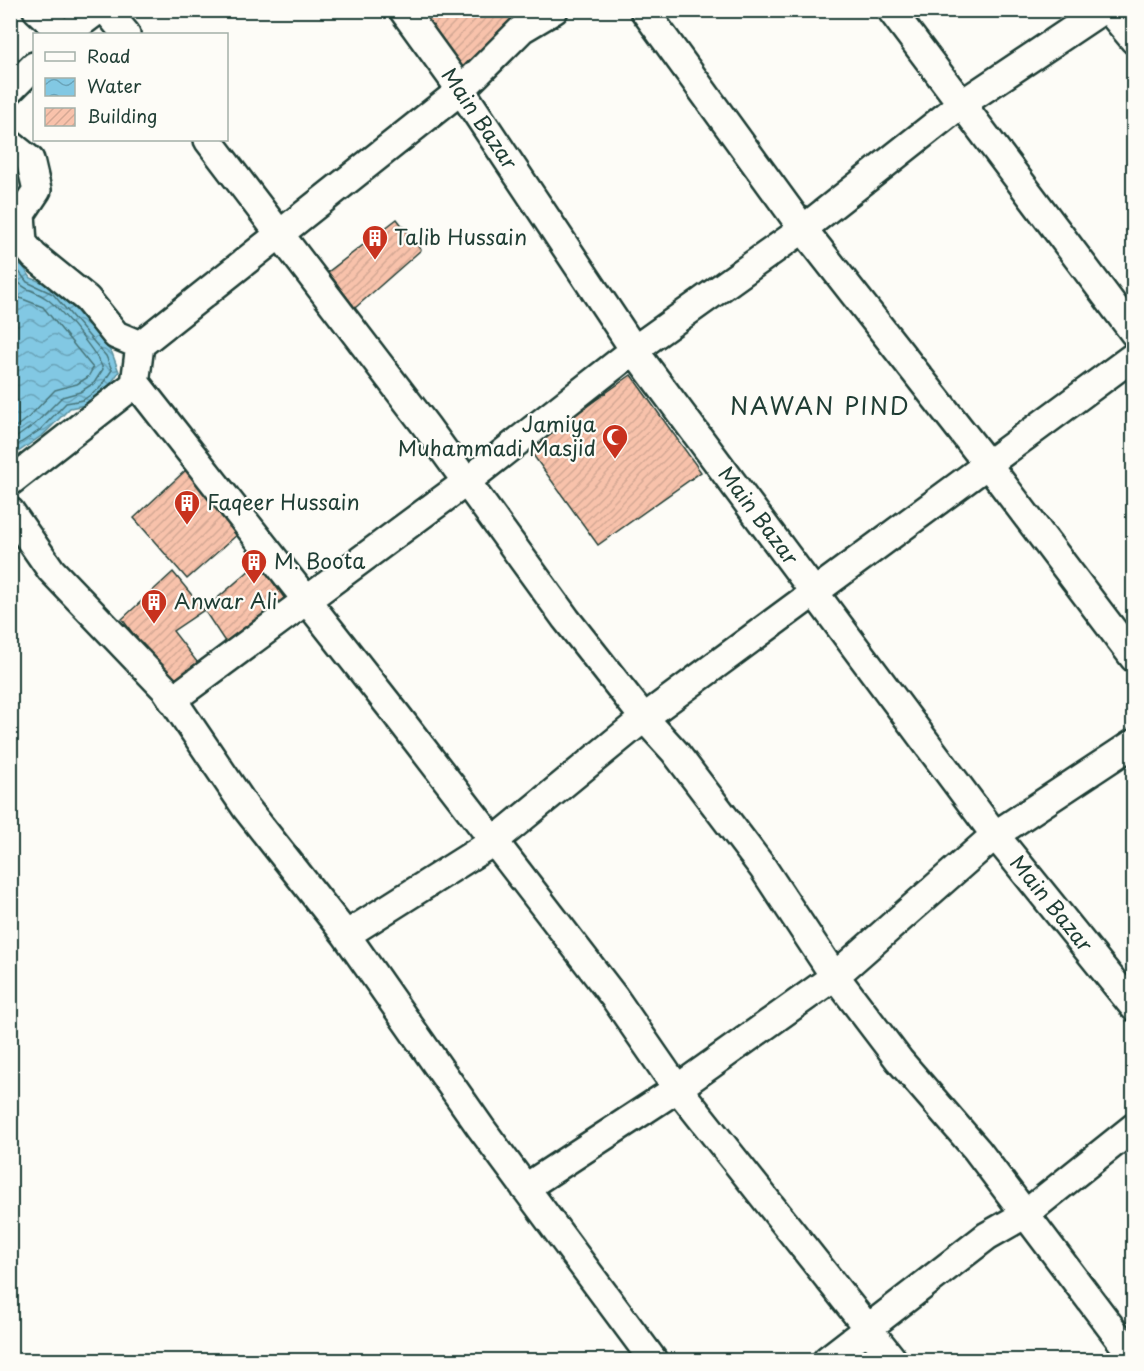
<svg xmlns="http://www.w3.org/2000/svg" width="1144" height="1371" viewBox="0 0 1144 1371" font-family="'Playpen Sans',sans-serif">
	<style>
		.water { fill: url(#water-waves); stroke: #5a909d; stroke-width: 1.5 }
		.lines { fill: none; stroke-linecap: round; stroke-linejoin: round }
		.shore { stroke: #47757a; stroke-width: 1.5 }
		.building { fill: url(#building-hatch); stroke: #1f3d34; stroke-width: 1.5 }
		.minor-casing { stroke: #1f3d34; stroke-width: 32 }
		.minor { stroke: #fdfcf7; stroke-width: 27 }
		.labels { text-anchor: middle; stroke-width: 4.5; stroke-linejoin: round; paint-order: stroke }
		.street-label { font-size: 21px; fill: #1f3d34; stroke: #fdfcf7 }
		.poi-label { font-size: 21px; fill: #1f3d34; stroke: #fdfcf7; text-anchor: start }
		.quarter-label { font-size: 24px; letter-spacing: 1.5px; fill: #1f3d34; stroke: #fdfcf7 }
	</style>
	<defs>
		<pattern id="water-waves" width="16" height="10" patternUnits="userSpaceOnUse" patternTransform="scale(1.5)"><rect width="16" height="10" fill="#82c8e3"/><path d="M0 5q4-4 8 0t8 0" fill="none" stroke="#6aa4b9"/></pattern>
		<pattern id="building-hatch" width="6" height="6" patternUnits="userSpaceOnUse" patternTransform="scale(1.5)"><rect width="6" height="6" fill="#f8c2ab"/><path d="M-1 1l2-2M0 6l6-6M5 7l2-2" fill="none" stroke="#d4a894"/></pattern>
	</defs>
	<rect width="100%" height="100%" fill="#fdfcf7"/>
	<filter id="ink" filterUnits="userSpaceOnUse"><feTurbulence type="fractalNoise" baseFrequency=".0167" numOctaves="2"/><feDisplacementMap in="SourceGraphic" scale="12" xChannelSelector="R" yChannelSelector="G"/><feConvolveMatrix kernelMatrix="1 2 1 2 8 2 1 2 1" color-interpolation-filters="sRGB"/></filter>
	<g filter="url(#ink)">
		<path class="water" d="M 10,248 L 31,278 L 56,288 L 94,331 L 112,353 L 119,372 L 104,393 L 85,405 L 70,408 L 44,434 L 11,457 Z"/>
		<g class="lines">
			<path class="shore" d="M 10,260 L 27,282 L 53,294 L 106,356 L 112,370 L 99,389 L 83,400 L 66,403 L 40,430 L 10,450
				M 10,272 C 27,295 29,286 47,299 C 61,309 98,354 103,369 L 94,383 L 80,392 L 62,397 L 35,424 L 10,442
				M 10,288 L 20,298 L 43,307 L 93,368 L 88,377 L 77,384 L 55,390 L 29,417 L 10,431"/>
		</g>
		<path class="building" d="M 421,10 L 535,10 L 463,68 Z
			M 397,219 L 421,250 L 355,308 L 328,272 Z
			M 631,375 L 701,472 L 598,545 L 528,448 Z
			M 188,468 L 238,534 L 187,579 L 134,518 Z
			M 259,562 L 292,609 L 233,654 L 204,610 Z
			M 173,572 L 204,610 L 173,631 L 201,667 L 173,687 L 122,619 Z
			M 867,1346 L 879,1360 L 848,1360 Z"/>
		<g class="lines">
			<g class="minor-casing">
				<path id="minor" d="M 37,10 L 63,34
					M 106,10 L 126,34
					M 403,10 L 461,90 L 639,357 L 995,835 L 1134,1007
					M 644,10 L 803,229 L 985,461 L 1134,658
					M 891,10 L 1134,333
					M 1109,10 L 1134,40
					M 66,34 L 98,10
					M 10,90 L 34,66
					M 208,140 L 426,426 L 566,619 L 644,718 L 675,752 L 763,868 L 829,968 L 899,1060 L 977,1150 L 1134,1358
					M 10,144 L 30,160 L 37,190 L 21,214 L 23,243 L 34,256 L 87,299 L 116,335 L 140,345
					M 135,384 L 140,345 L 461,90 L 522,29 L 554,10
					M 10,482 L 135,384 L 139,387 L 396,714 L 614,997 L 672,1081 L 893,1360
					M 10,511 L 51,570 L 166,690 L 246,808 L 346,935 L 481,1128 L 653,1360
					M 172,700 L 466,482 L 634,350 L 803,229 L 960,105 L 1102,10
					M 346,935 L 493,842 L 644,718 L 1134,356
					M 525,1188 L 678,1088 L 835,976 L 995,835 L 1134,743
					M 827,1360 L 987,1236 L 1024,1215 L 1134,1127"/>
			</g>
			<use href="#minor" class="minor"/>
		</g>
	</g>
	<defs>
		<g id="building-pin" transform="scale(1.35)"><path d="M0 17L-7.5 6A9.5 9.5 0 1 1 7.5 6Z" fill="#c8321e" stroke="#fdfcf7"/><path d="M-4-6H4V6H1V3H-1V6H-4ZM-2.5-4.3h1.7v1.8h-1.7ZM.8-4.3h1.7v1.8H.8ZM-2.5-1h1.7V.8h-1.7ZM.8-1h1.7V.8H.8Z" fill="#fff"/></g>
		<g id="mosque-pin" transform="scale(1.35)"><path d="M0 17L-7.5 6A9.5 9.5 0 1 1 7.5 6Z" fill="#c8321e" stroke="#fdfcf7"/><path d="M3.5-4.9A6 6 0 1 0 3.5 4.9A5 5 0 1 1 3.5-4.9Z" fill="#fff"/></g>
	</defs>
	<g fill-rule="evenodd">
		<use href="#building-pin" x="375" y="238"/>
		<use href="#mosque-pin" x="615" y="437"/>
		<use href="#building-pin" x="187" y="503"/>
		<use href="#building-pin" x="254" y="562"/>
		<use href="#building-pin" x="154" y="602"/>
	</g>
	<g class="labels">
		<g class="street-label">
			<text transform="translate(479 119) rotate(56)" y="7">Main Bazar</text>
			<text transform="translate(758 516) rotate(53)" y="7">Main Bazar</text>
			<text transform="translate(1051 904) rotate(51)" y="7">Main Bazar</text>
		</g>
		<g class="poi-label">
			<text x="394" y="245">Talib Hussain</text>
			<text x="596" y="432" text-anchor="end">Jamiya<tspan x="596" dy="24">Muhammadi Masjid</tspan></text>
			<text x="207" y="510">Faqeer Hussain</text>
			<text x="274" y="569">M. Boota</text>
			<text x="174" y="609">Anwar Ali</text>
		</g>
		<g class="quarter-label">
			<text x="820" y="415">NAWAN PIND</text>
		</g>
	</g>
	<rect width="1144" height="1371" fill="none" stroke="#fdfcf7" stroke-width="36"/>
	<rect x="18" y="18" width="1108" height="1335" fill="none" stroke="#1f3d34" stroke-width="2" filter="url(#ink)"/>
	<rect x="33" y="33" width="195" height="108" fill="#fdfcf7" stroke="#a4b0a9" stroke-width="1.5"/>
	<rect x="45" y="52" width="30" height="9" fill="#fdfcf7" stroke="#a4b0a9" stroke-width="1.5"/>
	<text x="87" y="63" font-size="18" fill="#1f3d34">Road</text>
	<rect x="45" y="78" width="30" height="18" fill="url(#water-waves)" stroke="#a4b0a9" stroke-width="1.5"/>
	<text x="87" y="93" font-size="18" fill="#1f3d34">Water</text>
	<rect x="45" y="108" width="30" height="18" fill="url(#building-hatch)" stroke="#a4b0a9" stroke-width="1.5"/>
	<text x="87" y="123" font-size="18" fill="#1f3d34">Building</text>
</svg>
